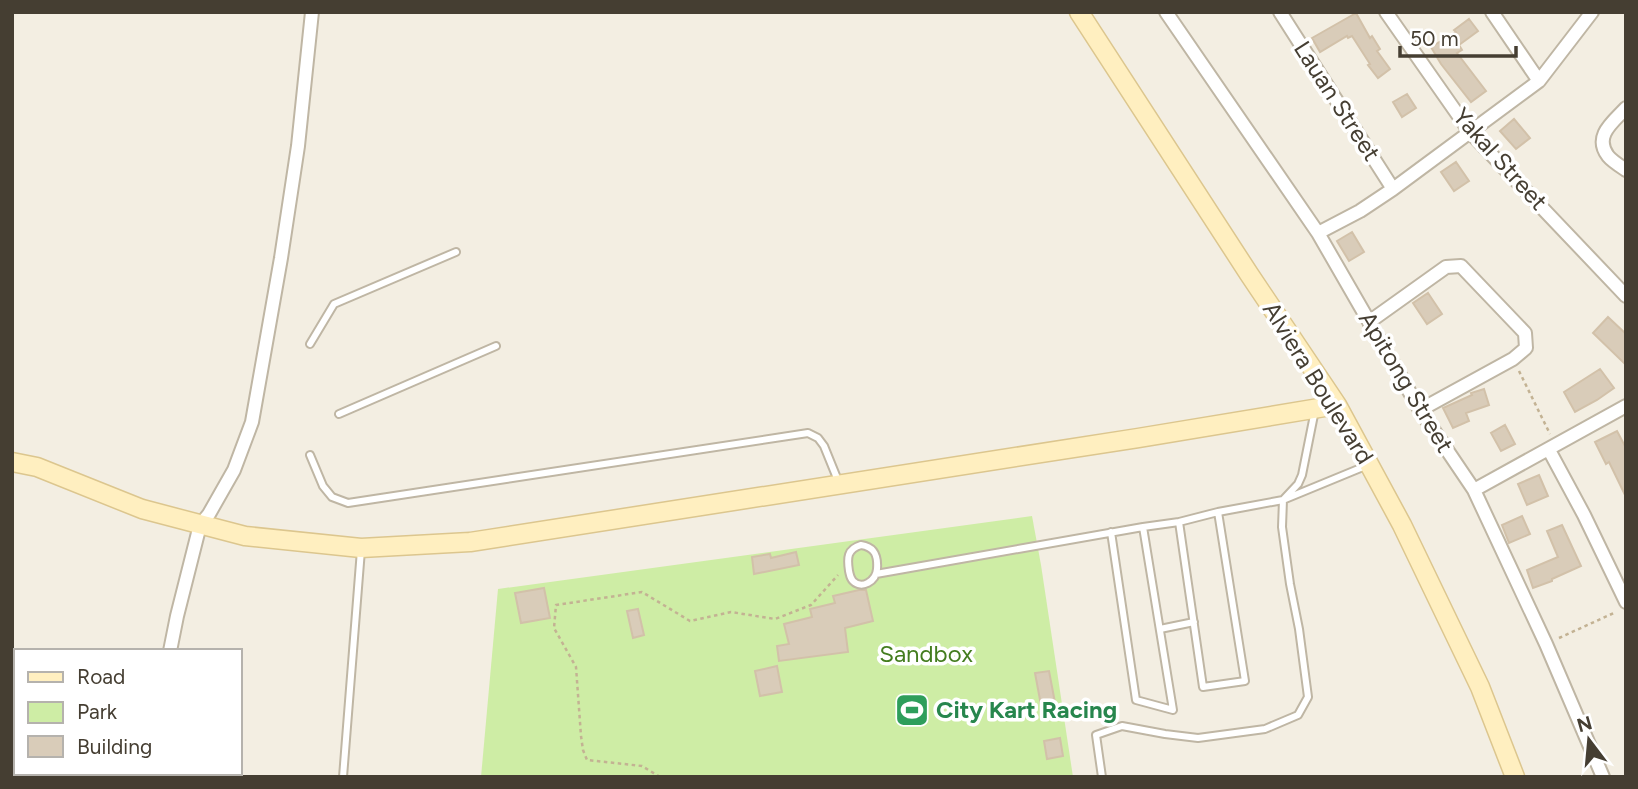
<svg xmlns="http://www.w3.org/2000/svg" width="1638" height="789" viewBox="0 0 1638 789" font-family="Figtree,sans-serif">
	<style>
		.green { fill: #ceeda5 }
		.building { fill: #d9ccb9; stroke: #d2c1a9; stroke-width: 2 }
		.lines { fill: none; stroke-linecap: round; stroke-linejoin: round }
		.lane-casing { stroke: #bfb6a4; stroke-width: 10 }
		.street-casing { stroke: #bfb6a4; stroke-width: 16 }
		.secondary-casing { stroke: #dcc68e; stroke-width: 21 }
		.path { stroke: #c3b293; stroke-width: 2.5; stroke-dasharray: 3.5 3.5; stroke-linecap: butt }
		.lane { stroke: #fff; stroke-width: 6 }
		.street { stroke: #fff; stroke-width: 12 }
		.secondary { stroke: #ffefc0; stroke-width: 18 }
		.labels { text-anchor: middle; stroke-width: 7; stroke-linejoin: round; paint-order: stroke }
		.street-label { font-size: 24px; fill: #453e32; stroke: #fff }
		.park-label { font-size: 24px; fill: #447d1f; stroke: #fff }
		.leisure-label { font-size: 24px; font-weight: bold; fill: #27864d; stroke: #fff; text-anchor: start }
	</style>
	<rect width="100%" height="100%" fill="#f3eee2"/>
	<path class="green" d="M 1032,516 L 1041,565 L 1073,777 L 481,777 L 498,589 Z"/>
	<path class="building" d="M 1356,13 L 1370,38 L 1372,36 L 1380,49 L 1377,51 L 1390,69 L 1378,78 L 1368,65 L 1370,64 L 1352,36 L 1348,38 L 1347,36 L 1320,52 L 1312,38 Z
		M 1469,19 L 1478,31 L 1459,45 L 1462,50 L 1457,53 L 1486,91 L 1471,102 L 1441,64 L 1431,47 L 1456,32 L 1454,30 Z
		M 1407,94 L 1416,108 L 1402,117 L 1393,102 Z
		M 1514,119 L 1530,138 L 1516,149 L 1500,131 Z
		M 1456,162 L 1469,181 L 1454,191 L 1441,172 Z
		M 1352,232 L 1364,252 L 1349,261 L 1337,241 Z
		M 1428,293 L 1442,314 L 1427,324 L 1413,303 Z
		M 1608,317 L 1626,334 L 1626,365 L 1593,333 Z
		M 1600,369 L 1614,388 L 1597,400 L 1575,412 L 1564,392 Z
		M 1484,389 L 1489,405 L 1466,413 L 1469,421 L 1453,428 L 1443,408 L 1472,395 L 1471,393 Z
		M 1505,425 L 1515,444 L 1501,451 L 1491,433 Z
		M 1617,431 L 1626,448 L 1626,497 L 1609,462 L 1606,464 L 1595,442 Z
		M 1539,475 L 1548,496 L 1527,505 L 1518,484 Z
		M 1522,516 L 1530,534 L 1509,543 L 1502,525 Z
		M 1562,525 L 1581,566 L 1552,579 L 1552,581 L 1533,588 L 1527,570 L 1558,557 L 1547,531 Z
		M 796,552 L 799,565 L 754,574 L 752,557 L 770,554 L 771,558 Z
		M 544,588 L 550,618 L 521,623 L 515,593 Z
		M 859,590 L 866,590 L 873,621 L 845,628 L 848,652 L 779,661 L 777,646 L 789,644 L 784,624 L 812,617 L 810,609 L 835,603 L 833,596 Z
		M 638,609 L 644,635 L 633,638 L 627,611 Z
		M 777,666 L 782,692 L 760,696 L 755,671 Z
		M 1049,671 L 1057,713 L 1043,716 L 1035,673 Z
		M 1060,738 L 1063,756 L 1047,759 L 1044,741 Z"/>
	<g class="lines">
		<g class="lane-casing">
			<path id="lane" d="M 310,344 L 334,304 L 456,252
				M 339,414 L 496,346
				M 310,455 L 323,486 L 332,497 L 348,503 L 808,433 L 818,438 L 824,446 L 839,483
				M 1179,522 L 1203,687 L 1245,681 L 1218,512
				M 1111,532 L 1136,700 L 1173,710 L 1143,527
				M 861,545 C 875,547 878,556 877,569 C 876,581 862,590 853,581 C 850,578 850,575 849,571 C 847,558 847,549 861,545 Z
				M 876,574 L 1143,527 L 1179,522 L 1218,512 L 1283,500 L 1368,465
				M 1160,629 L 1194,622
				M 343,777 L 361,550
				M 1102,777 L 1096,735 L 1122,726 L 1165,734 L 1198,738 L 1265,729 L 1298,715 L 1308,697 L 1299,629 L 1290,584 L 1282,527 L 1283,500 L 1298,484 L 1302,475 L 1315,410"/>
		</g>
		<g class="street-casing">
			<path id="street" d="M 1166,12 L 1318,233 L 1420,410 L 1474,490 L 1546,644 L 1603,777
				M 1280,12 L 1393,189
				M 1386,12 L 1470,132 L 1626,296
				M 1492,12 L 1539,81
				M 1626,108 C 1613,122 1593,136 1608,156 C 1612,161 1620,166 1626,170
				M 1318,233 L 1360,211 L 1393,189 L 1539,81 L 1592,12
				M 1369,322 L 1446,267 L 1461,266 L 1525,333 L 1526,348 L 1513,359 L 1420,410
				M 1549,450 L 1584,515 L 1626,602
				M 1474,490 L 1626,406
				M 170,651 L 177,616 L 200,525 L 209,514 L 234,470 L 252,422 L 281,258 L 298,146 L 312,12
				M 150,777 L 151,773"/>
		</g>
		<g class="secondary-casing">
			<path id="secondary" d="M 1079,12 L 1249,274 L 1337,405 L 1402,525 L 1480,687 L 1515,777
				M 12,462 L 37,467 L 142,509 L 245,536 L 361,548 L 470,542 L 1138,438 L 1337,405"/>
		</g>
		<path class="path" d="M 1519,371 L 1550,434
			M 1559,638 L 1616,612
			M 660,777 L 642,766 L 587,760 L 583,750 L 581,736 L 576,667 L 554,628 L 556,605 L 642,592 L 690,621 L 731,612 L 775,619 L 811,605 L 838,575"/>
		<use href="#lane" class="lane"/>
		<use href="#street" class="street"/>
		<use href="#secondary" class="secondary"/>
	</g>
	<defs>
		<g id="stadium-square" transform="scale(1.75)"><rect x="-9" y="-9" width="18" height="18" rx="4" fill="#2e9e5b" stroke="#fff"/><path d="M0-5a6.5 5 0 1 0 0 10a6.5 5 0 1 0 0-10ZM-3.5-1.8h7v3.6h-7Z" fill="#fff"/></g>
	</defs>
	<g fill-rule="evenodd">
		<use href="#stadium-square" x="912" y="710"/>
	</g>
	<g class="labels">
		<g class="street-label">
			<text transform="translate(1337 101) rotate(57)" y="8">Lauan Street</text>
			<text transform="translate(1500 159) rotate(48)" y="8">Yakal Street</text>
			<text transform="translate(1406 382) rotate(59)" y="8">Apitong Street</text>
			<text transform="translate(1318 383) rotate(58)" y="8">Alviera Boulevard</text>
		</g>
		<g class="park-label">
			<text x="926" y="662">Sandbox</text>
		</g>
		<g class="leisure-label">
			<text x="936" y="718">City Kart Racing</text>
		</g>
	</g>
	<rect width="1638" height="789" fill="none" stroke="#453e32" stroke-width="28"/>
	<rect x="14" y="649" width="228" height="126" fill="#ffffff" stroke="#b5b2ad" stroke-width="2"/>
	<rect x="28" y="672" width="35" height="10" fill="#ffefc0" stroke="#b5b2ad" stroke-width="2"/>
	<text x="77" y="684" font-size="21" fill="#453e32">Road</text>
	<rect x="28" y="702" width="35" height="21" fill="#ceeda5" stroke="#b5b2ad" stroke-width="2"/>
	<text x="77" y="719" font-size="21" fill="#453e32">Park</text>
	<rect x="28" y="736" width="35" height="21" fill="#d9ccb9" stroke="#b5b2ad" stroke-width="2"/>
	<text x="77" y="754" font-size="21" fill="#453e32">Building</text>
	<g transform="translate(1589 740) rotate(344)" stroke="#ffffff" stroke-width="5" paint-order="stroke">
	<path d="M0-5L12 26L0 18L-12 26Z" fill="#453e32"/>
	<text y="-10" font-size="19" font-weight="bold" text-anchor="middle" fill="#453e32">N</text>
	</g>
	<path d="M1400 46v10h116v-10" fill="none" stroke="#453e32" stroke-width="3.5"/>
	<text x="1410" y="46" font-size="21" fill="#453e32" stroke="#ffffff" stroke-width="5" paint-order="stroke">50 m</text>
</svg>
